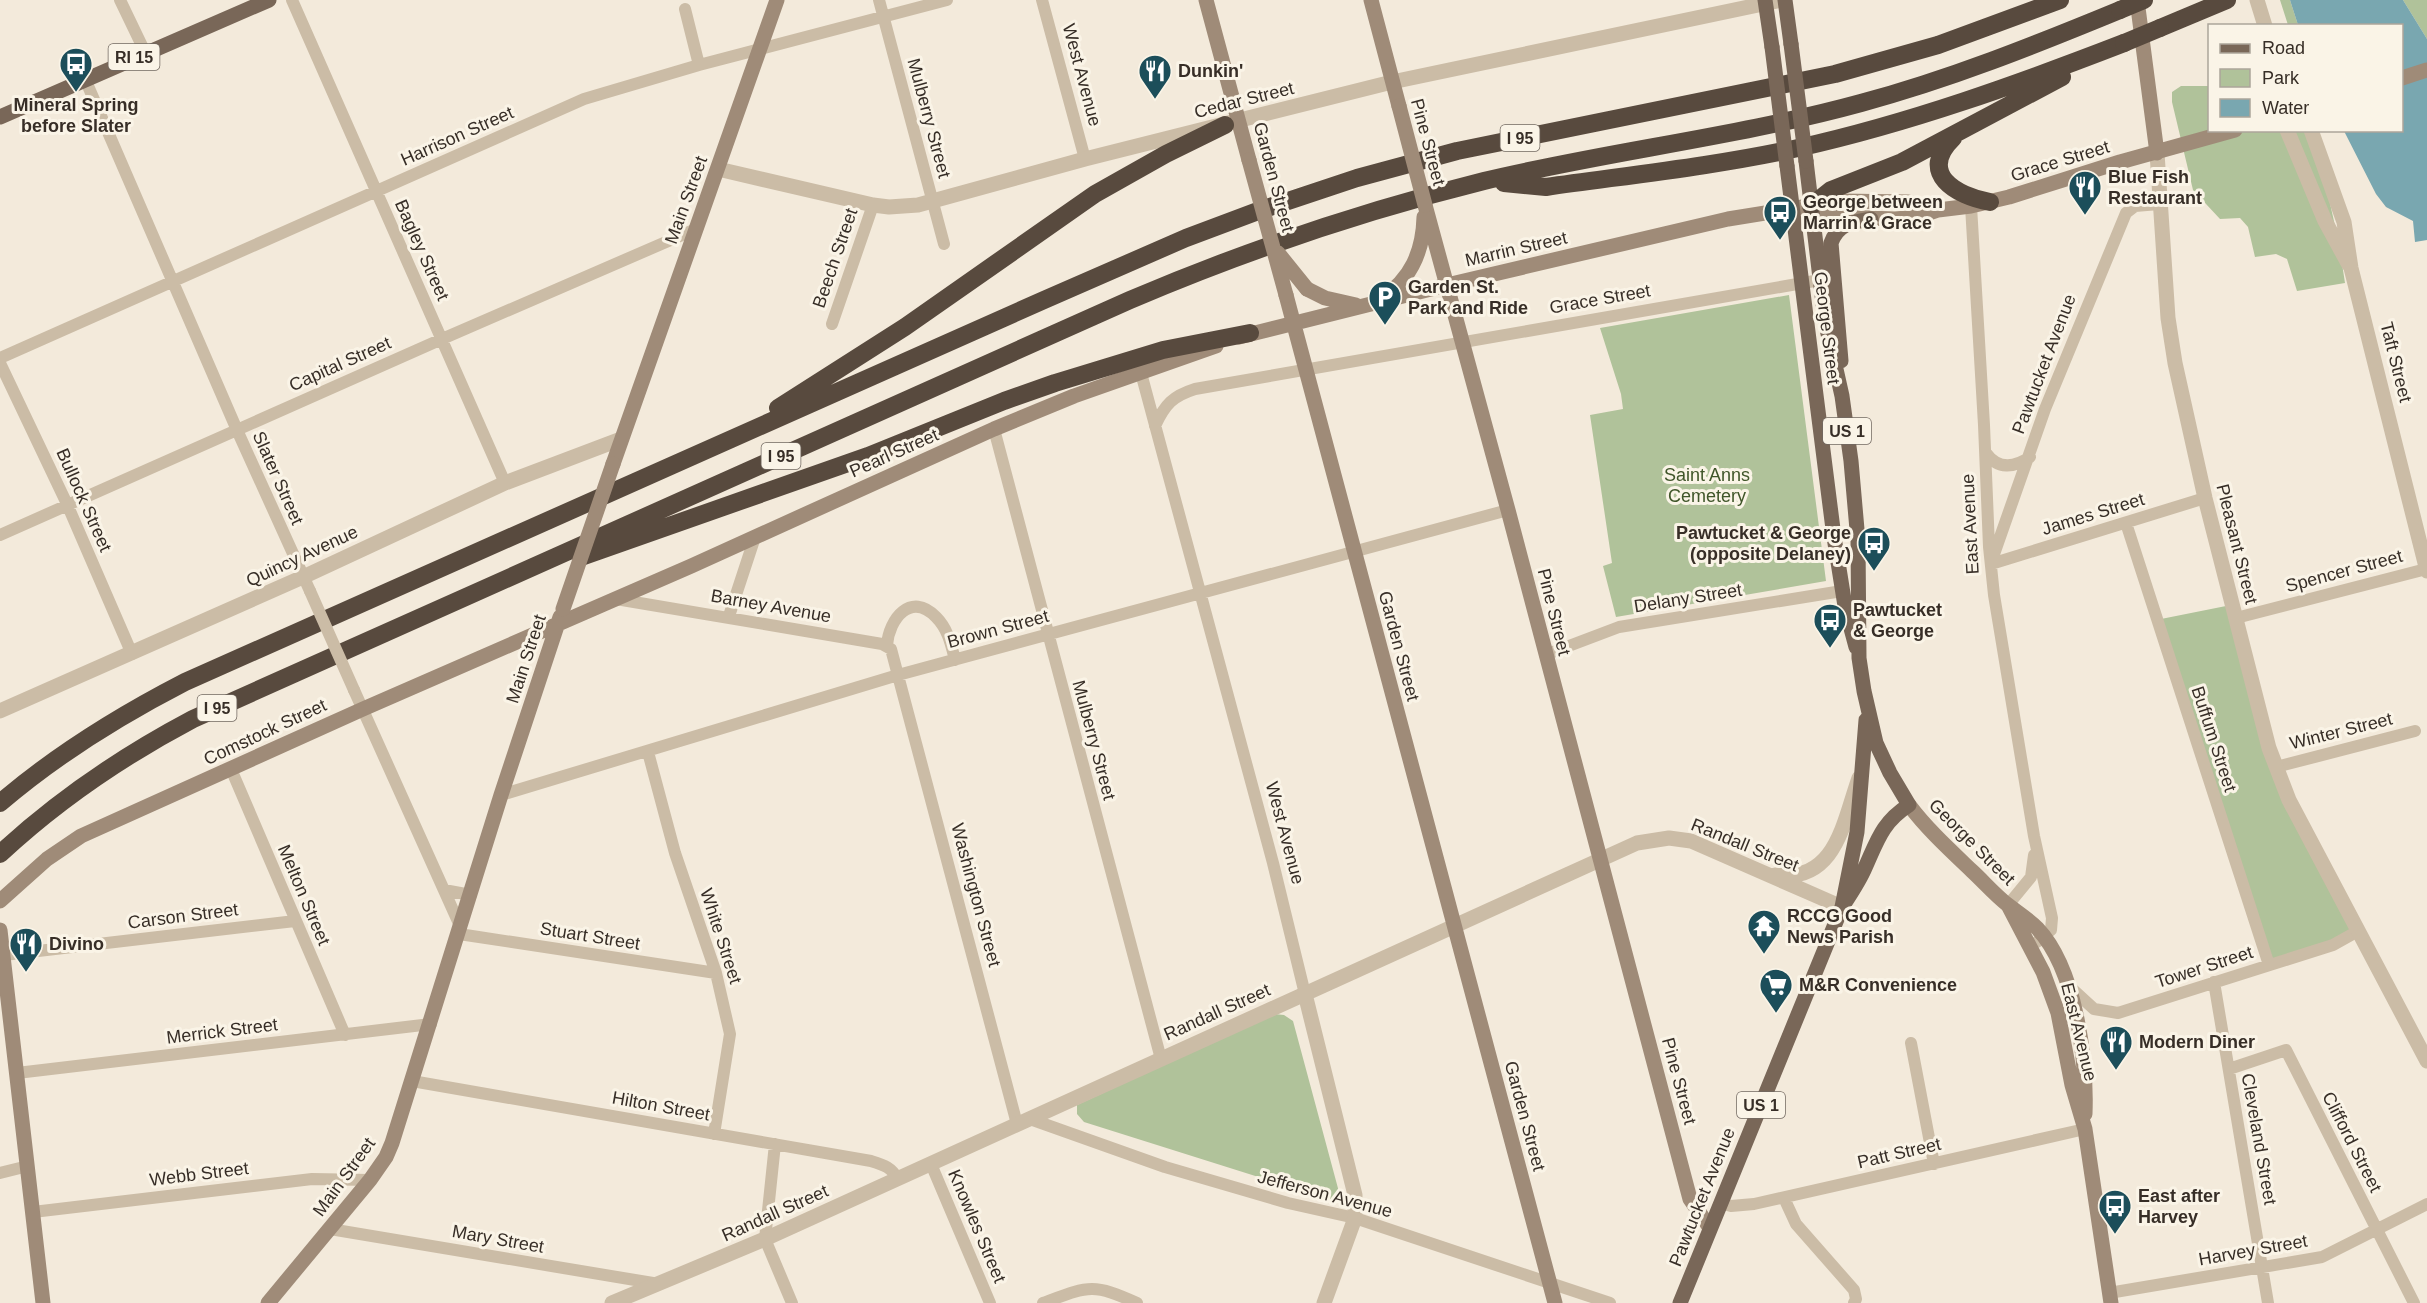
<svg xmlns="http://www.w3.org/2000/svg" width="2427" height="1303" viewBox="0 0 2427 1303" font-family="Helvetica,sans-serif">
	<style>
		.green { fill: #b0c29a }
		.water { fill: #79a7b0 }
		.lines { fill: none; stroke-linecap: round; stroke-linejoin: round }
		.minor { stroke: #cbbca6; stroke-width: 12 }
		.tertiary { stroke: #cbbca6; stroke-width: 15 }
		.secondary { stroke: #9f8b78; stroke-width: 15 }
		.primary { stroke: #796758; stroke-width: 15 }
		.motorway { stroke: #584a3e; stroke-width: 18 }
		.minor-bridge { stroke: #cbbca6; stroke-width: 12 }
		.secondary-bridge { stroke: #9f8b78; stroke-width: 15 }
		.primary-bridge { stroke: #796758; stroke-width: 15 }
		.motorway-bridge { stroke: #584a3e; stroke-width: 18 }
		.labels { text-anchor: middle; stroke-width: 6; stroke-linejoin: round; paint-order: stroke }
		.shield { fill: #faf4e7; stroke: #726961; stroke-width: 1.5 }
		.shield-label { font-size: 16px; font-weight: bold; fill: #372e27 }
		.poi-label { font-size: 18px; font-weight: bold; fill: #372e27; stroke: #faf4e7; text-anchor: start }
		.street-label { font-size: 18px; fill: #372e27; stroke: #faf4e7 }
		.park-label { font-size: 18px; fill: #40562a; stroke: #faf4e7 }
	</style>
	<rect width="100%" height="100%" fill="#f3eadb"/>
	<path class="green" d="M 2280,0 L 2290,0 L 2298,25 L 2288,25 Z
		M 2403,0 L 2427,0 L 2427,39 Z
		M 2181,86 L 2209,86 L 2210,130 L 2314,131 L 2339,244 L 2345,283 L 2297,291 L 2287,259 L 2276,254 L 2255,257 L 2248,227 L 2240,218 L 2220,219 L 2193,190 L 2172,102 L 2172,92 Z
		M 1789,295 L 1826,581 L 1616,617 L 1603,566 L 1612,563 L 1590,415 L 1623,409 L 1621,394 L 1600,328 Z
		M 2236,604 L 2277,765 L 2362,934 L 2271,965 L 2161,619 Z
		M 1274,1014 L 1284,1015 L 1293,1021 L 1339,1192 L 1332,1200 L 1084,1122 L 1077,1114 L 1077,1105 Z"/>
	<path class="water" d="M 2290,0 L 2403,0 L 2427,39 L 2427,240 L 2415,242 L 2413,221 L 2386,207 L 2376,194 L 2344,131 L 2402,130 L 2402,26 L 2298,25 Z"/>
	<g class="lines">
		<path class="minor" d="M 120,0 L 145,52
			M 292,0 L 505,483
			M 879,0 L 944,244
			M 1042,0 L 1085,159
			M 685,9 L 699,65
			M 85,79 L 237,430 L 310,591
			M 1971,206 L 1984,425 L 1989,547 L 1994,595 L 2034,836 L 2052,918 L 2051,930 L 2037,942
			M 832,324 L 873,205
			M 0,358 L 584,99 L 699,65 L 947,0
			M 0,363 L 67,504 L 132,654
			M 1141,373 L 1273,863 L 1305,994
			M 1155,426 C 1165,404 1173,396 1195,389 L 1820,280
			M 994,429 L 1161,1059
			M 1986,453 C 1998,470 2014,468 2030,457
			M 2126,523 L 2269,965
			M 0,535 L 442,339 L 696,229
			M 1992,560 L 2045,409 L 2126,213 L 2135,206 L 2159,204
			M 1991,564 L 2205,498
			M 616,599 L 882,644 L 891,649 L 1017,1124
			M 729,616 L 755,537
			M 2236,618 L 2426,569
			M 887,645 C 889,619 911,591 936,617 C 948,629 951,644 955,660
			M 1545,655 L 1619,627 L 1842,591
			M 354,690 L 461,928
			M 648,752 L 675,853 L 716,973 L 730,1034 L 714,1134
			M 2276,767 L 2415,731
			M 231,769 L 345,1035
			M 501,795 L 898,675 L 1508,510
			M 444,890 L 471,895
			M 2008,905 L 2031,877 L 2034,855
			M 459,934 L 716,973
			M 4,955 L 295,921
			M 2214,982 L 2268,1303
			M 2070,987 L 2094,1009 L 2118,1013 L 2333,945 L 2358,931
			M 1911,1043 L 1934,1164
			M 2229,1069 L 2286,1050 L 2414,1303
			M 17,1073 L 431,1024
			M 412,1081 L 871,1161 C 884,1165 891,1167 898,1179
			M 1030,1119 L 1165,1167 L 1288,1203 L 1355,1218 L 1610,1303
			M 775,1144 L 765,1239 L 792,1303
			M 931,1164 L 990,1303
			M 0,1173 L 28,1166
			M 1784,1198 L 1796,1224 L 1854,1290 L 1856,1299 L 1854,1303
			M 1720,1203 L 1731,1206 L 1754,1204 L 2085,1129
			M 33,1212 L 312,1179 L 370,1180
			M 330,1229 L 659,1284
			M 2109,1293 L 2322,1257 L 2427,1204
			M 1043,1303 C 1089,1286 1092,1283 1137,1303"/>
		<path class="tertiary" d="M 2257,0 L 2265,26
			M 2287,130 L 2325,221 L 2349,265
			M 2311,130 L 2344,222 L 2351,268 L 2427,571
			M 2157,153 L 2168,318 L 2175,363 L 2205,498 L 2269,748 L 2289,800 L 2427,1061
			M 718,169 L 873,205 L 889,207 L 918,205 L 1085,159 L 1392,82 L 1782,0
			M 0,711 L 303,577 L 505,483 L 621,439
			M 1775,875 C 1836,883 1843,823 1859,778
			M 1305,994 L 1355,1195 L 1355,1218 L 1324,1303
			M 612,1303 L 765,1239 L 1637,843 L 1669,838 L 1691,841 L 1842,907"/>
		<path class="secondary" d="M 1206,0 L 1249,160
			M 1371,0 L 1399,106
			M 2137,0 L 2157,153
			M 2402,78 L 2427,70
			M 1425,205 L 1508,510 L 1690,1199 L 1710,1228
			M 1811,206 L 1840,217 L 1895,219 L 1918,217 L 1938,210 L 1971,206 L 2009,197 L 2120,162 L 2235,130
			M 1307,289 L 1325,298 L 1356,305
			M 1286,295 C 1377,631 1464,967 1555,1303
			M 1382,298 C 1411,279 1423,252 1424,217
			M 1239,337 L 1447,285 L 1728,219 L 1840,201 L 1908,202 L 1938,210
			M 613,464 L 777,0
			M 1909,805 C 1927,829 1950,850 1972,871 C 1984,882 1995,895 2008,905 C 2018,913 2028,919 2037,928 C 2076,969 2087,1059 2085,1114
			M 0,901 L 47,859 L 81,836 L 363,709 L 691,566 L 994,429 L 1074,396 L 1216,346
			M 2008,905 L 2043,972 L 2058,1013 L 2072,1085 L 2085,1129 L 2111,1303
			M 0,930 L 43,1303
			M 268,1303 L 370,1180 L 386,1157 L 392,1143 L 501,795 L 560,617"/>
		<path class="primary" d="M 1765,0 L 1772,47
			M 1785,0 L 1791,44
			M 0,117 L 269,0
			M 1806,161 L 1825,320 L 1842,396 L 1851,461 L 1858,541 L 1859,658 L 1864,691 L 1876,743 L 1890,773 L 1909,805 C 1881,823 1877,842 1864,870 C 1858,883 1850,895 1842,907
			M 1787,166 L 1834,537 L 1845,606 L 1856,647
			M 1841,361 L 1831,243 C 1838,223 1853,222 1871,219
			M 1680,1303 L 1842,907 L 1857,832 L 1866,720"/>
		<path class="motorway" d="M 2160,28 L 2227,0
			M 1953,138 C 1917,173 1956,196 1990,202
			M 1504,183 L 1546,187 C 1630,175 1716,166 1798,148 C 1910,123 2018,84 2124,43
			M 1811,206 L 1831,190 L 1902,162 L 2062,77
			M 778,408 L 905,327 L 1095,194 L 1166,154 L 1225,125
			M 581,557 L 868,456 L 1004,401 L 1055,383 L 1163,350 L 1250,333
			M 0,803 C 56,755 119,716 185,682 L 1044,300 L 1186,238 L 1258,211 L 1357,178 L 1457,151 L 1835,74 L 1938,45 L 2060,0
			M 0,854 C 58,800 123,756 193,719 L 1130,300 C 1245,251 1363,211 1484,181 C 1609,151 1737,137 1861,103 C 1950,79 2035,45 2120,10"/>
		<path class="minor-bridge" d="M 310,591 L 354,690"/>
		<path class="secondary-bridge" d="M 1399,106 L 1425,205
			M 1249,160 L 1286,295
			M 1278,253 L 1307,289
			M 563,609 L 613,464"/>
		<path class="primary-bridge" d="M 1791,44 L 1806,161
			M 1772,47 L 1787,166"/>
		<path class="motorway-bridge" d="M 2120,10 L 2144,0
			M 2124,43 L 2160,28"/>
	</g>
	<defs>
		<g id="bus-pin" transform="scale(1.725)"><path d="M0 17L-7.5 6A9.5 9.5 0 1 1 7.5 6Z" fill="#1c4e5a" stroke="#faf4e7"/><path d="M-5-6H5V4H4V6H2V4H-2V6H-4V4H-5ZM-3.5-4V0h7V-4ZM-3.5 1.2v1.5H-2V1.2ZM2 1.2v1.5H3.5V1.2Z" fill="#fff"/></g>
		<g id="restaurant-pin" transform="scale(1.725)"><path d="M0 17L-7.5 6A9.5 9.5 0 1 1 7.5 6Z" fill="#1c4e5a" stroke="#faf4e7"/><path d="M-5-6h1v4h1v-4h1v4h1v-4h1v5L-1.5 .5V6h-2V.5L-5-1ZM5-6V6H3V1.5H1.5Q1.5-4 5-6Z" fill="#fff"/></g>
		<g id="parking-pin" transform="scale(1.725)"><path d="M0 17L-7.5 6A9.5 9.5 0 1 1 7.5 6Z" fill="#1c4e5a" stroke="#faf4e7"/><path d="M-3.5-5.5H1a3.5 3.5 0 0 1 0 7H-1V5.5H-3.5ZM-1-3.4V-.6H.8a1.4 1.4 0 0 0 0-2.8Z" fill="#fff"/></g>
		<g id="temple-pin" transform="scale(1.725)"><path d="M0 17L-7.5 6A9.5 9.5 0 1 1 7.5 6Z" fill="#1c4e5a" stroke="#faf4e7"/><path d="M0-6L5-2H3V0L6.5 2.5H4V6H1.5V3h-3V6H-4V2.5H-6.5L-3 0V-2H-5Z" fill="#fff"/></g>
		<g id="supermarket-pin" transform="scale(1.725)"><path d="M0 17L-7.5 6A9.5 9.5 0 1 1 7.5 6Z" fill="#1c4e5a" stroke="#faf4e7"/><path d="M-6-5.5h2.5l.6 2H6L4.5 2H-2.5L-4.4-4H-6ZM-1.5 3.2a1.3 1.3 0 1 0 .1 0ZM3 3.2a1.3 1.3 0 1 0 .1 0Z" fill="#fff"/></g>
	</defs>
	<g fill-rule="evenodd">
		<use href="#bus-pin" x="76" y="64"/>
		<use href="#restaurant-pin" x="1155" y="71"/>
		<use href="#restaurant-pin" x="2085" y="187"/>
		<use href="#bus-pin" x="1780" y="212"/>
		<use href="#parking-pin" x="1385" y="297"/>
		<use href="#bus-pin" x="1874" y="543"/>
		<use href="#bus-pin" x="1830" y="620"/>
		<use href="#temple-pin" x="1764" y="926"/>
		<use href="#restaurant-pin" x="26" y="944"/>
		<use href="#supermarket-pin" x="1776" y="985"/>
		<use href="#restaurant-pin" x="2116" y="1042"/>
		<use href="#bus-pin" x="2115" y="1206"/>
	</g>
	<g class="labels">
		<g class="shield">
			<rect x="108.5" y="44" width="51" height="26" rx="4.5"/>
			<rect x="1500.5" y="125" width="39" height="26" rx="4.5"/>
			<rect x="1823" y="418" width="48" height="26" rx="4.5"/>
			<rect x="761.5" y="443" width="39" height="26" rx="4.5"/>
			<rect x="197.5" y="695" width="39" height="26" rx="4.5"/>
			<rect x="1737" y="1092" width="48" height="26" rx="4.5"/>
		</g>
		<g class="shield-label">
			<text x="134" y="63">RI 15</text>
			<text x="1520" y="144">I 95</text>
			<text x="1847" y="437">US 1</text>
			<text x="781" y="462">I 95</text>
			<text x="217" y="714">I 95</text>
			<text x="1761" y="1111">US 1</text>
		</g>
		<g class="poi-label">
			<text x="1178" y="77">Dunkin'</text>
			<text x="76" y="111" text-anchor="middle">Mineral Spring<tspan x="76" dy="21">before Slater</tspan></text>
			<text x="2108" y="183">Blue Fish<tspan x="2108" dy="21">Restaurant</tspan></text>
			<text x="1803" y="208">George between<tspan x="1803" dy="21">Marrin &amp; Grace</tspan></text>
			<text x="1408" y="293">Garden St.<tspan x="1408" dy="21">Park and Ride</tspan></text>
			<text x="1851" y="539" text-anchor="end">Pawtucket &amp; George<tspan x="1851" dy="21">(opposite Delaney)</tspan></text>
			<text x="1853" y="616">Pawtucket<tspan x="1853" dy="21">&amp; George</tspan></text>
			<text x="1787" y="922">RCCG Good<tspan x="1787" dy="21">News Parish</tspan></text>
			<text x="49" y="950">Divino</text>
			<text x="1799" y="991">M&amp;R Convenience</text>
			<text x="2139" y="1048">Modern Diner</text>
			<text x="2138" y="1202">East after<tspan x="2138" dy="21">Harvey</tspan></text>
		</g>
		<g class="street-label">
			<text transform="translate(1082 75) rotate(75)" y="6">West Avenue</text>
			<text transform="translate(1244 100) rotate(-14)" y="6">Cedar Street</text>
			<text transform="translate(929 118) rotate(75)" y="6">Mulberry Street</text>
			<text transform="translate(457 136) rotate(-24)" y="6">Harrison Street</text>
			<text transform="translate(1428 142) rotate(75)" y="6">Pine Street</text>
			<text transform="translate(2060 161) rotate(-17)" y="6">Grace Street</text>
			<text transform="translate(1274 177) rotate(75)" y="6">Garden Street</text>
			<text transform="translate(686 200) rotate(-70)" y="6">Main Street</text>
			<text transform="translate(1516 249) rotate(-13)" y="6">Marrin Street</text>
			<text transform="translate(422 250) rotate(66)" y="6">Bagley Street</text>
			<text transform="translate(835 258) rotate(-71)" y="6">Beech Street</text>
			<text transform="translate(1600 299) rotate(-10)" y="6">Grace Street</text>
			<text transform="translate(1827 328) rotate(83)" y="6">George Street</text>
			<text transform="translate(2396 362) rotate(76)" y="6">Taft Street</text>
			<text transform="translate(340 364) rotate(-24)" y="6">Capital Street</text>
			<text transform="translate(2044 364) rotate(-69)" y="6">Pawtucket Avenue</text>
			<text transform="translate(894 453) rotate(-24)" y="6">Pearl Street</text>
			<text transform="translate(278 478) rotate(66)" y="6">Slater Street</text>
			<text transform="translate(84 500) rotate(66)" y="6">Bullock Street</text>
			<text transform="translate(2093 514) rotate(-17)" y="6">James Street</text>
			<text transform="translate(1970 524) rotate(-93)" y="6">East Avenue</text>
			<text transform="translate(2237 544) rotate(76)" y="6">Pleasant Street</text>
			<text transform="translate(302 556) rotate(-25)" y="6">Quincy Avenue</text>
			<text transform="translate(2344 571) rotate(-15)" y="6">Spencer Street</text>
			<text transform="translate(1688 598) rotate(-9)" y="6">Delany Street</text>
			<text transform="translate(771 606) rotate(10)" y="6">Barney Avenue</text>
			<text transform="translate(1554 612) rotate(76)" y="6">Pine Street</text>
			<text transform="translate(998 629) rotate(-15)" y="6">Brown Street</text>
			<text transform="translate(1399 646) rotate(75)" y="6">Garden Street</text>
			<text transform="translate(526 659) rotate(-72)" y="6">Main Street</text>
			<text transform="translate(2341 731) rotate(-14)" y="6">Winter Street</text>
			<text transform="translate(265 732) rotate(-25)" y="6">Comstock Street</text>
			<text transform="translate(2214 739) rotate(72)" y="6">Buffum Street</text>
			<text transform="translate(1094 740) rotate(75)" y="6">Mulberry Street</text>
			<text transform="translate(1285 833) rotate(75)" y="6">West Avenue</text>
			<text transform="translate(1972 842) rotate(45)" y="6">George Street</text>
			<text transform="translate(1745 845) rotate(22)" y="6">Randall Street</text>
			<text transform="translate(304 895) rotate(67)" y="6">Melton Street</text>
			<text transform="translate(976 895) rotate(75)" y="6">Washington Street</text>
			<text transform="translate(183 916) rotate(-7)" y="6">Carson Street</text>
			<text transform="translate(590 936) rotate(9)" y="6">Stuart Street</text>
			<text transform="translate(721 936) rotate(72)" y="6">White Street</text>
			<text transform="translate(2204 967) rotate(-18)" y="6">Tower Street</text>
			<text transform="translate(1217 1012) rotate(-24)" y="6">Randall Street</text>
			<text transform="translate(222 1031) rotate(-7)" y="6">Merrick Street</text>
			<text transform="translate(2079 1032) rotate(76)" y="6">East Avenue</text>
			<text transform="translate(1679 1081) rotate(75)" y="6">Pine Street</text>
			<text transform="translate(661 1106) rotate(10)" y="6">Hilton Street</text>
			<text transform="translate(1525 1116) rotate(75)" y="6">Garden Street</text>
			<text transform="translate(2259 1139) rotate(80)" y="6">Cleveland Street</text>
			<text transform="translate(2352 1142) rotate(63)" y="6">Clifford Street</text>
			<text transform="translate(1899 1153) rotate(-13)" y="6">Patt Street</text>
			<text transform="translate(199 1174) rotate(-7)" y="6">Webb Street</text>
			<text transform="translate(344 1177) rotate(-54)" y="6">Main Street</text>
			<text transform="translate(1325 1194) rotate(15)" y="6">Jefferson Avenue</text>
			<text transform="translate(1702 1197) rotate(-68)" y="6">Pawtucket Avenue</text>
			<text transform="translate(775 1213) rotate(-24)" y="6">Randall Street</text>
			<text transform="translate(977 1226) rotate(67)" y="6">Knowles Street</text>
			<text transform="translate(498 1239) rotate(10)" y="6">Mary Street</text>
			<text transform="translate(2253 1250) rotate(-10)" y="6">Harvey Street</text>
		</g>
		<g class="park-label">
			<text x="1707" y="481">Saint Anns<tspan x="1707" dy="21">Cemetery</tspan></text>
		</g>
	</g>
	<rect x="2208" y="24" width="195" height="108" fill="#faf4e7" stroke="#aca59a" stroke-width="1.5"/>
	<rect x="2220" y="44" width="30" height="9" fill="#796758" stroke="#aca59a" stroke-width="1.5"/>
	<text x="2262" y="54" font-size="18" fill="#372e27">Road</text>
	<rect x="2220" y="69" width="30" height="18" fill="#b0c29a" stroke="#aca59a" stroke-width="1.5"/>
	<text x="2262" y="84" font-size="18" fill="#372e27">Park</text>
	<rect x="2220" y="99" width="30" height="18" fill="#79a7b0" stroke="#aca59a" stroke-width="1.5"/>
	<text x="2262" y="114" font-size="18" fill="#372e27">Water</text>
</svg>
